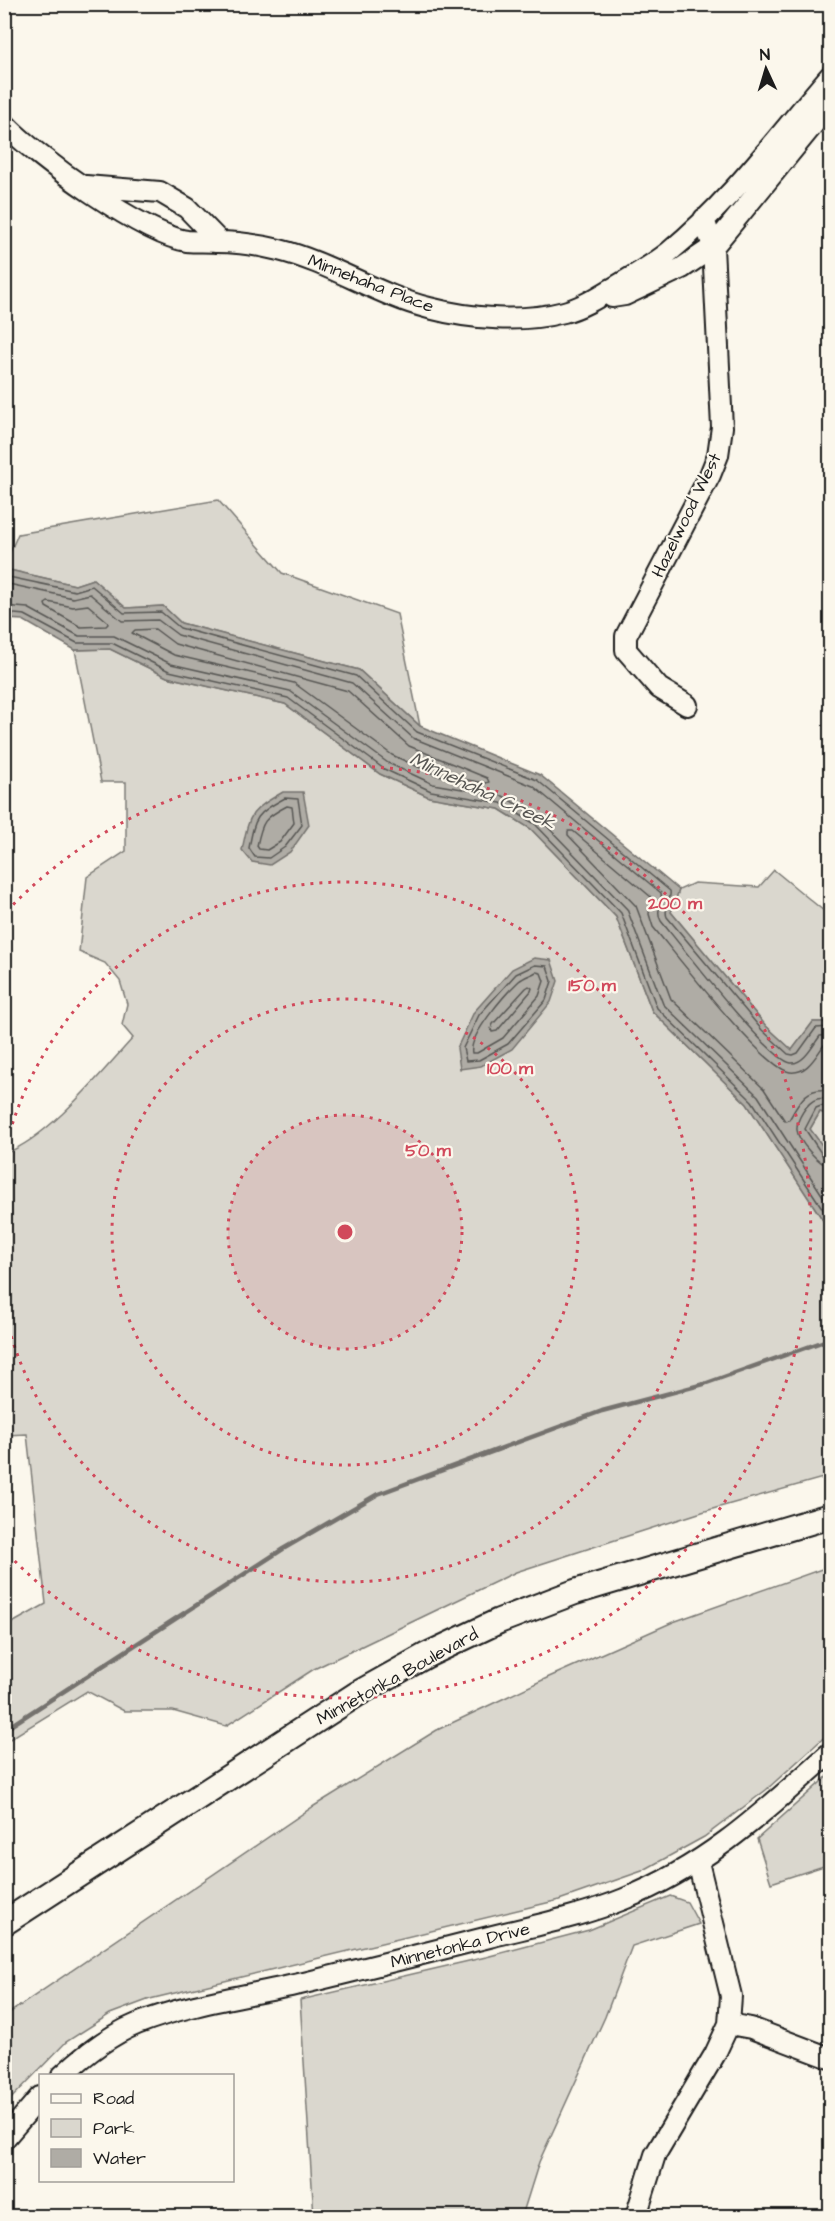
<svg xmlns="http://www.w3.org/2000/svg" width="835" height="2221" viewBox="0 0 835 2221" font-family="'Architects Daughter',sans-serif">
	<style>
		.green { fill: #dad7ce; stroke: #7b7a75; stroke-width: 1.5 }
		.water { fill: #afaca5; stroke: #74726e; stroke-width: 1.5 }
		.lines { fill: none; stroke-linecap: round; stroke-linejoin: round }
		.shore { stroke: #575653; stroke-width: 1.5 }
		.stream { stroke: #74726e; stroke-width: 4.5 }
		.minor-casing { stroke: #1c1c1c; stroke-width: 24 }
		.major-casing { stroke: #1c1c1c; stroke-width: 28 }
		.minor { stroke: #fbf7ec; stroke-width: 20 }
		.major { stroke: #fbf7ec; stroke-width: 24 }
		.ring { fill: none; stroke: #d1495b; stroke-width: 3; stroke-dasharray: 3 6 }
		.labels { text-anchor: middle; stroke-width: 4.5; stroke-linejoin: round; paint-order: stroke }
		.street-label { font-size: 18px; fill: #1c1c1c; stroke: #fbf7ec }
		.water-label { font-size: 20px; font-style: italic; fill: #575653; stroke: #fbf7ec }
		.centre { fill: #d1495b; stroke: #fbf7ec; stroke-width: 3 }
		.ring-label { font-size: 18px; text-anchor: middle; font-weight: bold; fill: #d1495b; stroke: #fbf7ec; stroke-width: 4.5; stroke-linejoin: round; paint-order: stroke }
	</style>
	<rect width="100%" height="100%" fill="#fbf7ec"/>
	<filter id="ink" filterUnits="userSpaceOnUse"><feTurbulence type="fractalNoise" baseFrequency=".0167" numOctaves="2"/><feDisplacementMap in="SourceGraphic" scale="12" xChannelSelector="R" yChannelSelector="G"/><feConvolveMatrix kernelMatrix="1 2 1 2 8 2 1 2 1" color-interpolation-filters="sRGB"/></filter>
	<g filter="url(#ink)">
		<path class="green" d="M 218,500 L 282,573 L 397,614 L 420,726 L 359,670 L 181,623 L 163,606 L 126,608 L 93,579 L 75,585 L 5,569 L 5,555 L 8,557 L 18,534 Z
			M 110,649 L 167,677 L 285,704 L 380,774 L 429,797 L 499,809 L 531,829 L 616,917 L 652,1011 L 747,1104 L 830,1231 L 830,1476 L 702,1512 L 516,1572 L 314,1669 L 226,1726 L 173,1711 L 124,1711 L 87,1691 L 5,1742 L 5,1627 L 46,1604 L 27,1434 L 5,1435 L 4,1154 C 50,1137 100,1074 133,1038 L 122,1025 L 127,1004 L 120,981 L 105,963 L 79,952 L 87,877 L 126,851 L 126,782 L 101,782 L 75,650 Z
			M 774,870 L 830,916 L 830,1022 L 813,1022 L 792,1050 L 766,1026 L 671,912 L 679,890 L 694,883 L 759,887 Z
			M 820,1112 L 830,1115 L 830,1156 L 810,1129 Z
			M 830,1566 L 830,1732 L 766,1790 L 704,1837 L 642,1871 L 559,1900 L 150,1999 L 110,2014 L 66,2042 L 5,2105 L 5,2016 L 314,1806 L 437,1730 L 549,1677 L 673,1622 Z
			M 830,1774 L 830,1864 L 771,1883 L 757,1839 Z
			M 670,1896 L 687,1902 L 699,1924 L 632,1946 L 605,2017 L 539,2162 L 522,2216 L 314,2216 L 300,2000 L 486,1957 L 589,1930 Z"/>
		<path class="water" d="M 5,569 L 75,585 L 93,579 L 126,608 L 163,606 L 181,623 L 359,670 L 420,726 L 540,775 L 679,890 L 671,912 L 766,1026 L 792,1050 L 813,1022 L 830,1022 L 830,1115 L 820,1112 L 810,1129 L 830,1156 L 830,1231 L 747,1104 L 652,1011 L 616,917 L 531,829 L 499,809 L 429,797 L 380,774 L 285,704 L 167,677 L 110,649 L 75,650 L 23,620 L 5,619 Z
			M 283,792 L 303,792 L 309,825 L 290,852 L 270,865 L 252,862 L 242,850 C 250,812 249,812 283,792 Z
			M 534,958 L 551,960 L 558,981 L 551,1002 L 512,1049 L 481,1066 L 460,1069 L 457,1048 L 474,1012 L 512,969 Z"/>
		<g class="lines">
			<path class="shore" d="M 4,576 L 75,591 L 92,586 L 124,613 L 161,612 L 180,628 L 356,676 L 417,732 L 537,780 L 670,891 C 672,900 663,907 667,917 L 762,1030 L 788,1054 L 793,1055 L 798,1053 L 816,1028 L 830,1027
				M 4,583 L 73,598 L 90,594 L 122,621 L 158,620 L 178,635 L 352,683 L 413,738 L 533,786 L 661,893 C 663,903 655,910 661,921 C 679,943 770,1061 791,1063 C 804,1064 813,1045 820,1036 L 830,1035
				M 48,602 L 73,607 L 88,605 L 107,621 L 108,624 L 106,626 L 81,627 L 46,607 L 45,604 Z
				M 4,606 L 28,608 L 79,636 L 114,636 L 171,664 L 290,691 L 388,763 L 433,784 L 503,796 L 539,818 L 627,909 L 663,1004 L 758,1096 L 830,1207
				M 4,613 L 25,615 L 77,643 L 112,643 L 169,671 L 288,698 L 384,769 L 431,791 L 501,803 L 535,824 L 621,913 L 657,1008 L 752,1101 L 830,1220
				M 155,629 L 175,644 L 348,691 L 409,746 L 487,778 L 489,782 L 486,783 L 436,775 L 392,755 L 294,683 L 174,655 L 132,633 L 135,630 Z
				M 285,798 L 298,799 L 302,825 L 285,847 L 269,858 L 255,857 L 249,848 C 255,816 256,814 285,798 Z
				M 287,806 L 292,807 L 294,823 L 280,842 L 267,850 L 259,849 L 257,846 C 262,821 264,818 287,806 Z
				M 535,965 L 547,966 L 552,981 L 546,1000 L 508,1044 L 479,1060 L 466,1061 L 463,1048 L 479,1015 L 516,974 Z
				M 536,972 L 541,973 L 544,981 L 539,996 L 503,1038 L 477,1053 L 472,1053 C 468,1036 506,993 519,981 C 524,977 531,975 536,972 Z
				M 529,986 L 532,988 L 531,991 L 497,1031 L 492,1032 L 491,1029 L 493,1024 L 526,988 Z
				M 830,1044 L 824,1045 C 815,1057 807,1074 790,1072 C 764,1069 674,952 653,927 L 649,914 L 651,897 L 573,831 L 568,831 L 568,835 L 636,906 L 671,999 L 764,1089 L 785,1121 L 789,1120 C 799,1102 807,1085 830,1091
				M 830,1101 C 826,1099 821,1098 817,1099 C 807,1102 796,1120 797,1130 C 798,1141 819,1165 830,1166
				M 830,1108 L 821,1106 L 816,1108 L 805,1129 L 823,1156 L 830,1158"/>
			<path class="stream" d="M 4,1730 L 283,1549 L 378,1494 L 602,1411 L 704,1384 L 830,1339"/>
			<g class="minor-casing">
				<path id="minor" d="M 4,123 C 34,156 144,235 187,241 C 196,242 207,241 216,242 C 237,242 259,245 279,250 C 331,263 377,295 429,308 C 471,319 522,323 564,312 C 584,307 603,294 620,284 C 637,274 654,264 669,252 C 731,201 779,135 830,76
					M 86,186 L 160,192 L 187,208 L 220,242
					M 612,297 L 625,295 L 682,268 L 713,247 L 830,104
					M 687,705 L 659,688 L 626,650 L 626,636 L 710,475 L 718,455 L 722,427 L 713,247 L 704,219
					M 729,2024 L 751,2028 L 830,2058
					M 62,2076 C 83,2056 110,2035 137,2024 C 186,2004 251,1995 304,1983 C 367,1968 430,1952 493,1936 C 537,1925 582,1916 624,1899 C 707,1866 765,1811 830,1753
					M 4,2139 L 40,2097
					M 636,2216 L 655,2155 L 715,2054 L 729,2024 L 731,1996 L 698,1862"/>
			</g>
			<g class="major-casing">
				<path id="major" d="M 4,1923 L 357,1694 L 427,1655 L 499,1621 L 575,1592 L 830,1516"/>
			</g>
			<use href="#minor" class="minor"/>
			<use href="#major" class="major"/>
		</g>
	</g>
	<circle cx="345" cy="1232" r="117" fill="#d1495b" fill-opacity=".12"/>
	<g class="ring">
		<circle cx="345" cy="1232" r="117"/>
		<circle cx="345" cy="1232" r="233"/>
		<path d="M5 1150A350 350 0 1 1 5 1314"/>
		<path d="M7 911A466 466 0 1 1 7 1553"/>
	</g>
	<g class="labels">
		<g class="street-label">
			<text transform="translate(371 283) rotate(21)" y="6">Minnehaha Place</text>
			<text transform="translate(686 515) rotate(-64)" y="6">Hazelwood West</text>
			<text transform="translate(397 1676) rotate(-29)" y="6">Minnetonka Boulevard</text>
			<text transform="translate(460 1945) rotate(-14)" y="6">Minnetonka Drive</text>
		</g>
		<g class="water-label">
			<text transform="translate(483 790) rotate(25)" y="7">Minnehaha Creek</text>
		</g>
	</g>
	<circle cx="345" cy="1232" r="9" class="centre"/>
	<g class="ring-label">
		<text x="675" y="909">200 m</text>
		<text x="592" y="991">150 m</text>
		<text x="510" y="1074">100 m</text>
		<text x="428" y="1156">50 m</text>
	</g>
	<rect width="835" height="2221" fill="none" stroke="#fbf7ec" stroke-width="24"/>
	<rect x="12" y="12" width="811" height="2197" fill="none" stroke="#1c1c1c" stroke-width="2" filter="url(#ink)"/>
	<rect x="39" y="2074" width="195" height="108" fill="#fbf7ec" stroke="#a29f99" stroke-width="1.5"/>
	<rect x="51" y="2094" width="30" height="9" fill="#fbf7ec" stroke="#a29f99" stroke-width="1.5"/>
	<text x="93" y="2104" font-size="18" fill="#1c1c1c">Road</text>
	<rect x="51" y="2119" width="30" height="18" fill="#dad7ce" stroke="#a29f99" stroke-width="1.5"/>
	<text x="93" y="2134" font-size="18" fill="#1c1c1c">Park</text>
	<rect x="51" y="2149" width="30" height="18" fill="#afaca5" stroke="#a29f99" stroke-width="1.5"/>
	<text x="93" y="2164" font-size="18" fill="#1c1c1c">Water</text>
	<g transform="translate(766 69) rotate(356)" stroke="#fbf7ec" stroke-width="4.5" paint-order="stroke">
	<path d="M0-4.5L10 22L0 15L-10 22Z" fill="#1c1c1c"/>
	<text y="-9" font-size="16" font-weight="bold" text-anchor="middle" fill="#1c1c1c">N</text>
	</g>
</svg>
